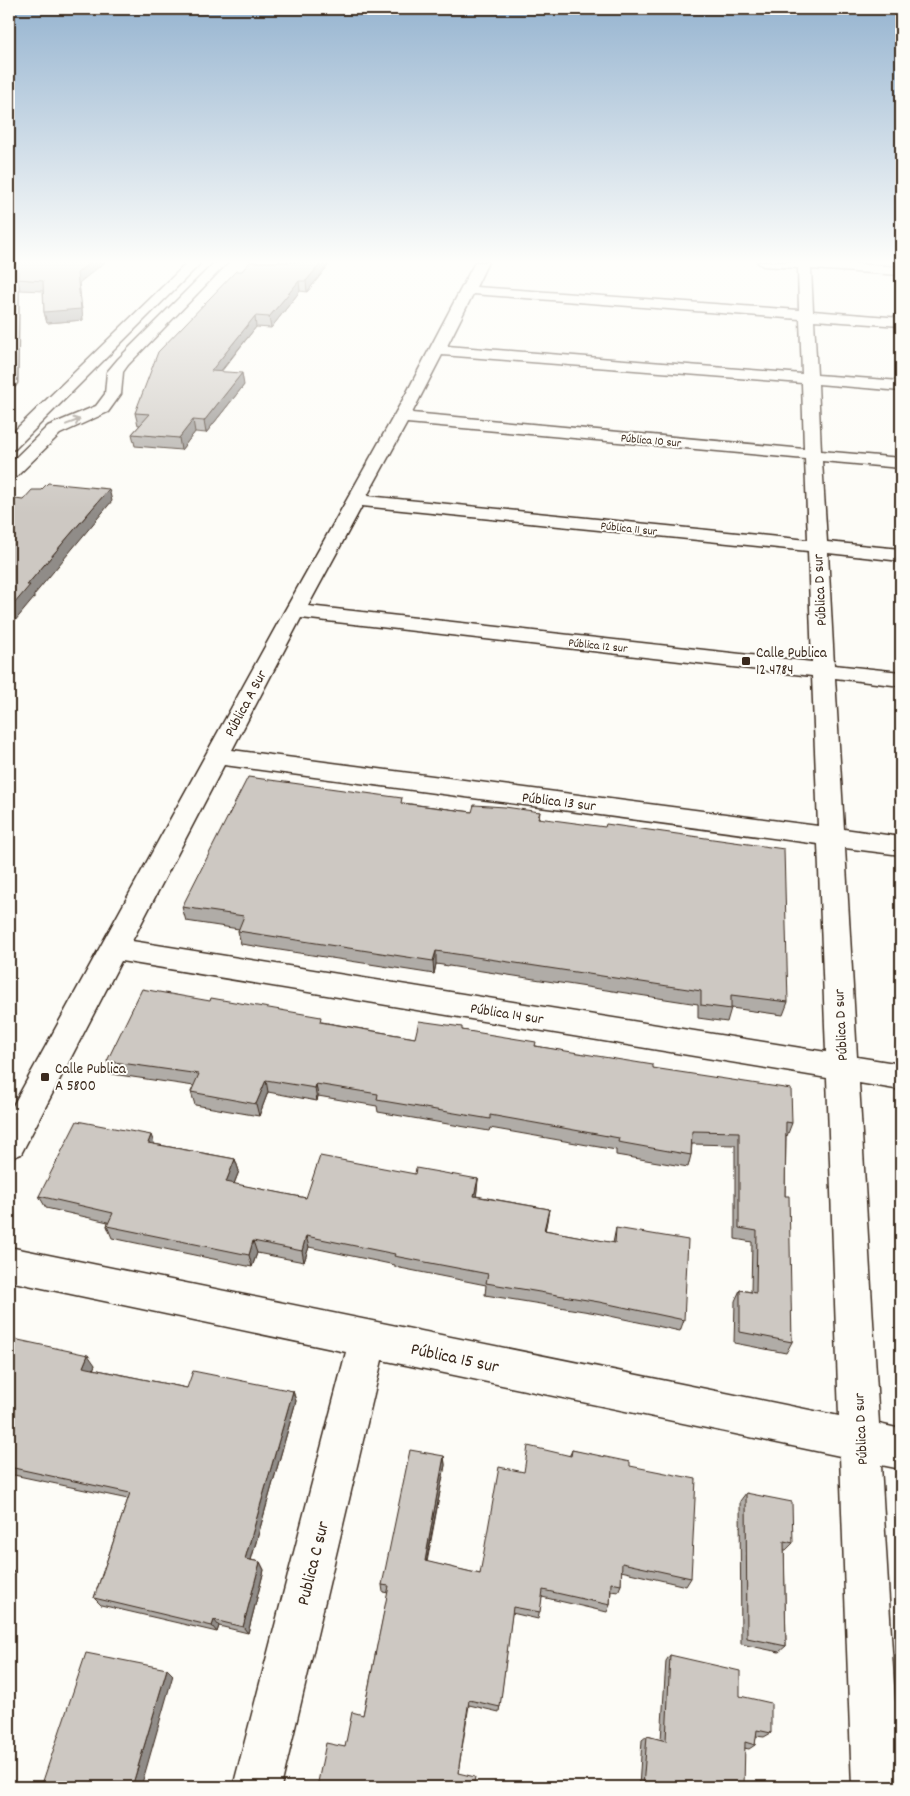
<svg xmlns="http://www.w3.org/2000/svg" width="910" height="1796" viewBox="0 0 910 1796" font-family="Dekko,sans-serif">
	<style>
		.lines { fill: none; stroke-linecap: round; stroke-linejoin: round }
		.minor-casing { stroke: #3b2a1e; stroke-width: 3 }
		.minor { fill: #fdfcf7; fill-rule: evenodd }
		.wall { fill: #b0aca7; stroke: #3b2a1e }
		.shaded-wall { fill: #908c88; stroke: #3b2a1e }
		.building { fill: #cdc8c2; stroke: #3b2a1e }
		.oneway { stroke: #9c938a }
		.poi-dot { fill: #3b2a1e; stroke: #fdfcf7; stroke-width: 2 }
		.labels { text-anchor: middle; stroke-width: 4; stroke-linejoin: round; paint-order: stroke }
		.far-street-label { font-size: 12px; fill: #3b2a1e; stroke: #fdfcf7 }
		.street-label { font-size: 15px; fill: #3b2a1e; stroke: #fdfcf7 }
		.poi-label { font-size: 15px; fill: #3b2a1e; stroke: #fdfcf7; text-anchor: start }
		.near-street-label { font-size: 18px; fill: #3b2a1e; stroke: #fdfcf7 }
	</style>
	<rect width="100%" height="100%" fill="#fdfcf7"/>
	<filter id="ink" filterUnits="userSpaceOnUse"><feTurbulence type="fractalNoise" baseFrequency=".02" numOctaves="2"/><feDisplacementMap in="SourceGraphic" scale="10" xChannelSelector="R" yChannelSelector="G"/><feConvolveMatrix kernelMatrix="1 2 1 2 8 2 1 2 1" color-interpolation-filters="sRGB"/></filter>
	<g filter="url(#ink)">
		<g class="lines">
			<g class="minor-casing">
				<path id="minor" d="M 9,262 L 19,262 L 17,383 L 15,386 L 9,388 Z
					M 188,262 L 198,262 L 199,265 L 15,449 L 9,450 L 9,436 Z
					M 215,262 L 228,262 L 128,365 L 123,372 L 121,394 L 108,412 L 60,434 L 15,478 L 9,479 L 9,464 L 48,426 L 96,406 L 105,394 L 107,372 L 118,359 Z
					M 475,262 L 488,262 L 476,287 L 799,310 L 798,268 L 763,266 L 757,262 L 826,262 L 901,267 L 901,275 L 811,269 L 813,311 L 901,318 L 901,326 L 814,320 L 817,375 L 901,381 L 901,391 L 818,384 L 821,451 L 901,458 L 901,468 L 822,461 L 827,542 L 901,549 L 901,561 L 828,553 L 834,665 L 901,672 L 901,686 L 835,678 L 844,829 L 901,837 L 901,855 L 845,848 L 857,1057 L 901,1064 L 901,1090 L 859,1083 L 879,1424 L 901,1429 L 901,1469 L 881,1465 L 900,1787 L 852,1787 L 840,1456 L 382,1360 L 281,1787 L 233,1787 L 346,1352 L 9,1281 L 9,1247 L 839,1416 L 827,1078 L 121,961 L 21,1154 L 9,1159 L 9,1113 L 284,612 L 406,394 ZM 473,294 L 800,319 L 802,374 L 447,346 ZM 442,355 L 802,383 L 804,449 L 412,413 ZM 407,423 L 805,459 L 808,540 L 367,496 ZM 362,506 L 808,551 L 812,662 L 308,606 ZM 301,618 L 812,676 L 818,826 L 232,750 ZM 224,765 L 818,844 L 826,1052 L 132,941 Z"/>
			</g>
			<use href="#minor" class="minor"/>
		</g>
		<path class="wall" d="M 250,262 L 331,262 L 307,292 L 300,291 L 271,328 L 256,327 L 221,372 L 244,385 L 206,433 L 195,432 L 181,450 L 135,446 L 132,434 L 140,425 L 138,425 L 135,413 L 242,271 Z
			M 18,279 L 79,283 L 83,320 L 47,323 L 44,312 L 43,291 L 20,290 Z
			M 403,803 L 472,812 L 540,812 L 539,818 L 788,1002 L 783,1015 L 731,1008 L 727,1022 L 698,1018 L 698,1004 L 436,964 L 434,974 L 241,944 L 238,931 L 239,929 L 186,921 L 182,907 Z
			M 322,1022 L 415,1038 L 462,1030 L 536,1046 L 653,1068 L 792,1123 L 787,1136 L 786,1135 L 785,1196 L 792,1342 L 786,1353 L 734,1343 L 735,1301 L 740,1290 L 751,1292 L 752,1242 L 735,1239 L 735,1145 L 692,1144 L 691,1155 L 688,1167 L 616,1155 L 616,1150 L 490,1128 L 489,1131 L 378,1112 L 377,1106 L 318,1096 L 317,1101 L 268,1092 L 259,1116 L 195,1105 L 191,1092 L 194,1086 L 112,1074 L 107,1061 Z
			M 154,1144 L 235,1159 L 239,1171 L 234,1184 L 306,1198 L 415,1174 L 478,1179 L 476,1196 L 549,1209 L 545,1230 L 613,1243 L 616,1228 L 684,1320 L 680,1331 L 596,1313 L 485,1295 L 486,1285 L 395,1267 L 395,1265 L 309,1247 L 304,1262 L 257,1253 L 252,1267 L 112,1238 L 107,1226 L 108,1222 L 46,1208 L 39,1196 Z
			M 9,1338 L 95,1365 L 93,1369 L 187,1388 L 293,1391 L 296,1401 L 251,1560 L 260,1562 L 264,1570 L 248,1633 L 219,1626 L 217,1632 L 101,1605 L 94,1598 L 128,1499 L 9,1474 Z
			M 572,1450 L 630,1466 L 691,1578 L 686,1586 L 621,1571 L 621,1585 L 618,1592 L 611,1591 L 610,1605 L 607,1612 L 542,1597 L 538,1619 L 512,1613 L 499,1712 L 469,1705 L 458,1773 L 345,1747 L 363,1715 L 388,1593 L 383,1592 L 382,1585 L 444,1456 L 445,1465 L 427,1562 L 480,1574 L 524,1472 L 570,1455 Z
			M 746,1493 L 793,1543 L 786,1550 L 784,1550 L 786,1646 L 779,1652 L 741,1644 L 740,1501 Z
			M 670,1655 L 740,1696 L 771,1733 L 764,1737 L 756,1736 L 755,1745 L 749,1749 L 744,1748 L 743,1787 L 639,1787 L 642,1740 L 647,1736 L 661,1740 L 666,1661 Z"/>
		<path class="shaded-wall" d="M 90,262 L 105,262 L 79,283 L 83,320 L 47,323 L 44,312 L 77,273 Z
			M 322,262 L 331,262 L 307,292 L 306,281 Z
			M 299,281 L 300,291 L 271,328 L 269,317 Z
			M 255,316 L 256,327 L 212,382 L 211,371 Z
			M 242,373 L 244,385 L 206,433 L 204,421 Z
			M 193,420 L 195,432 L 181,450 L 179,438 Z
			M 109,489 L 112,501 L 34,595 L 34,598 L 9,628 L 9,610 L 27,585 Z
			M 436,951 L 436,964 L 434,974 L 433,961 Z
			M 266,1080 L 268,1092 L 259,1116 L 256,1104 Z
			M 316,1084 L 318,1096 L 317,1101 L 315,1088 Z
			M 151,1135 L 156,1148 L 148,1143 Z
			M 235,1159 L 239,1171 L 230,1194 L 226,1182 Z
			M 478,1179 L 477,1191 L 474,1208 L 474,1196 Z
			M 549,1209 L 547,1221 L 543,1241 L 544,1230 Z
			M 306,1236 L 309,1247 L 304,1262 L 302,1251 Z
			M 253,1241 L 257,1253 L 252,1267 L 249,1255 Z
			M 88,1355 L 95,1365 L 90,1377 L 83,1367 Z
			M 293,1391 L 296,1401 L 249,1567 L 245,1559 Z
			M 444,1456 L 445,1465 L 425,1569 L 425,1561 Z
			M 260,1562 L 264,1570 L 248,1633 L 243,1627 Z
			M 9,1566 L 14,1571 L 9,1585 Z
			M 214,1620 L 219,1626 L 217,1632 L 212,1626 Z
			M 167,1669 L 173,1675 L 141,1787 L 132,1787 Z"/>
		<path class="building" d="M 18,262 L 90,262 L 77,273 L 81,309 L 44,312 L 43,281 L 18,279 Z
			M 250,262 L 322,262 L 306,281 L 299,281 L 269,317 L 255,316 L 211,371 L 242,373 L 204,421 L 193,420 L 179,438 L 132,434 L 150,414 L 135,413 L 158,352 L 236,271 L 242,271 Z
			M 48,483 L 109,489 L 27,585 L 30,585 L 9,610 L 9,506 L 15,499 L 23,500 L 32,490 L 41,490 Z
			M 248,777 L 402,798 L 401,803 L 472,812 L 474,805 L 505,807 L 540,812 L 538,818 L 605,827 L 606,824 L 784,849 L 788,1002 L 731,995 L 731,1009 L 701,1005 L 701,991 L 436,951 L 433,961 L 238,931 L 244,916 L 182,907 Z
			M 142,989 L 210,1001 L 211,998 L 321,1017 L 320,1022 L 415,1038 L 419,1021 L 462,1027 L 462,1030 L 536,1042 L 535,1046 L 653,1065 L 653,1068 L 791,1089 L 792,1123 L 786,1122 L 785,1196 L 789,1196 L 792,1342 L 740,1332 L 740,1290 L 756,1293 L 757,1231 L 739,1228 L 739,1132 L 692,1131 L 691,1155 L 618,1142 L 619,1138 L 490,1115 L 490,1119 L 377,1100 L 378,1094 L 316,1084 L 315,1088 L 266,1080 L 256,1104 L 191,1092 L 199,1074 L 107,1061 Z
			M 77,1121 L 151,1135 L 148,1143 L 235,1159 L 226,1182 L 306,1198 L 320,1156 L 415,1174 L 416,1168 L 478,1179 L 474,1196 L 549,1209 L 544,1230 L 615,1243 L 616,1228 L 688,1240 L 684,1320 L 599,1302 L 486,1283 L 488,1274 L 394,1256 L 395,1254 L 306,1236 L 302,1251 L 253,1241 L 249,1255 L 107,1226 L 113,1213 L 39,1196 Z
			M 9,1338 L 88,1355 L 83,1367 L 187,1388 L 193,1371 L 293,1391 L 245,1559 L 260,1562 L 243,1627 L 214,1620 L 212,1626 L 94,1598 L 130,1493 L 9,1467 Z
			M 528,1446 L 571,1456 L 572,1450 L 630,1462 L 630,1466 L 696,1479 L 691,1578 L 622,1563 L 621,1585 L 611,1583 L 610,1605 L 543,1590 L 540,1612 L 513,1607 L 500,1707 L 469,1700 L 458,1773 L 475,1777 L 473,1787 L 317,1787 L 326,1743 L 345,1747 L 352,1712 L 363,1715 L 389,1586 L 382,1585 L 410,1450 L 444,1456 L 425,1561 L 480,1574 L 499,1467 L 524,1472 Z
			M 746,1493 L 792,1502 L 793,1543 L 784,1541 L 786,1646 L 747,1638 Z
			M 86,1653 L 167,1669 L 132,1787 L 41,1787 Z
			M 670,1655 L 740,1671 L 740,1696 L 771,1703 L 771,1733 L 757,1730 L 755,1745 L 745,1742 L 744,1787 L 643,1787 L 647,1736 L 666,1741 Z"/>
		<defs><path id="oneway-shaft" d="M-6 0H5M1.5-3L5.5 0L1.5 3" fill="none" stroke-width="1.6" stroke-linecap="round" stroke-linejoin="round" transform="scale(1.25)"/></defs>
		<use class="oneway" href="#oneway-shaft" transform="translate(73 422) rotate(-21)"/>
	</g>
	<linearGradient id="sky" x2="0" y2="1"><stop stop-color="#96b4d0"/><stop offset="0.51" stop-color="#fefefb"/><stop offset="1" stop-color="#fefefb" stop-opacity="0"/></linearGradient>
	<rect width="910" height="514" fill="url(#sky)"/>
	<g class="poi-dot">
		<rect x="741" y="656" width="10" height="10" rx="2.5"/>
		<rect x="40" y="1072" width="10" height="10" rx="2.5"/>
	</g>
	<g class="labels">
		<g class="far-street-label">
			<text transform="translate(651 440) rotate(5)" y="4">Pública 10 sur</text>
			<text transform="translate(629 528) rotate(6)" y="4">Pública 11 sur</text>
			<text transform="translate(598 645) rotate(6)" y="4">Pública 12 sur</text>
		</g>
		<g class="street-label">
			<text transform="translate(819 590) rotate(-93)" y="5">Pública D sur</text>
			<text transform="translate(245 703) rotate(-62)" y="5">Pública A Sur</text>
			<text transform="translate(559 801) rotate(7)" y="5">Pública 13 sur</text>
			<text transform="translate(507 1013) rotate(9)" y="5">Pública 14 sur</text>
			<text transform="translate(840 1025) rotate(-93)" y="5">Pública D sur</text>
			<text transform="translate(860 1429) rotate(-93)" y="5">Pública D sur</text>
		</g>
		<g class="poi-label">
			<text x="756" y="657">Calle Publica<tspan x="756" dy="17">12 4784</tspan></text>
			<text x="55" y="1073">Calle Publica<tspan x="55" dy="17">A 5800</tspan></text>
		</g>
		<g class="near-street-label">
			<text transform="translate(455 1357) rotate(12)" y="6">Pública 15 sur</text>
			<text transform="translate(312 1563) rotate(-76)" y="6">Publica C sur</text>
		</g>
	</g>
	<rect width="910" height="1796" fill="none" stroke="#fdfcf7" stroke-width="30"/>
	<rect x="15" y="15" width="880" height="1766" fill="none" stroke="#3b2a1e" stroke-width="2" filter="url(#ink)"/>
</svg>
